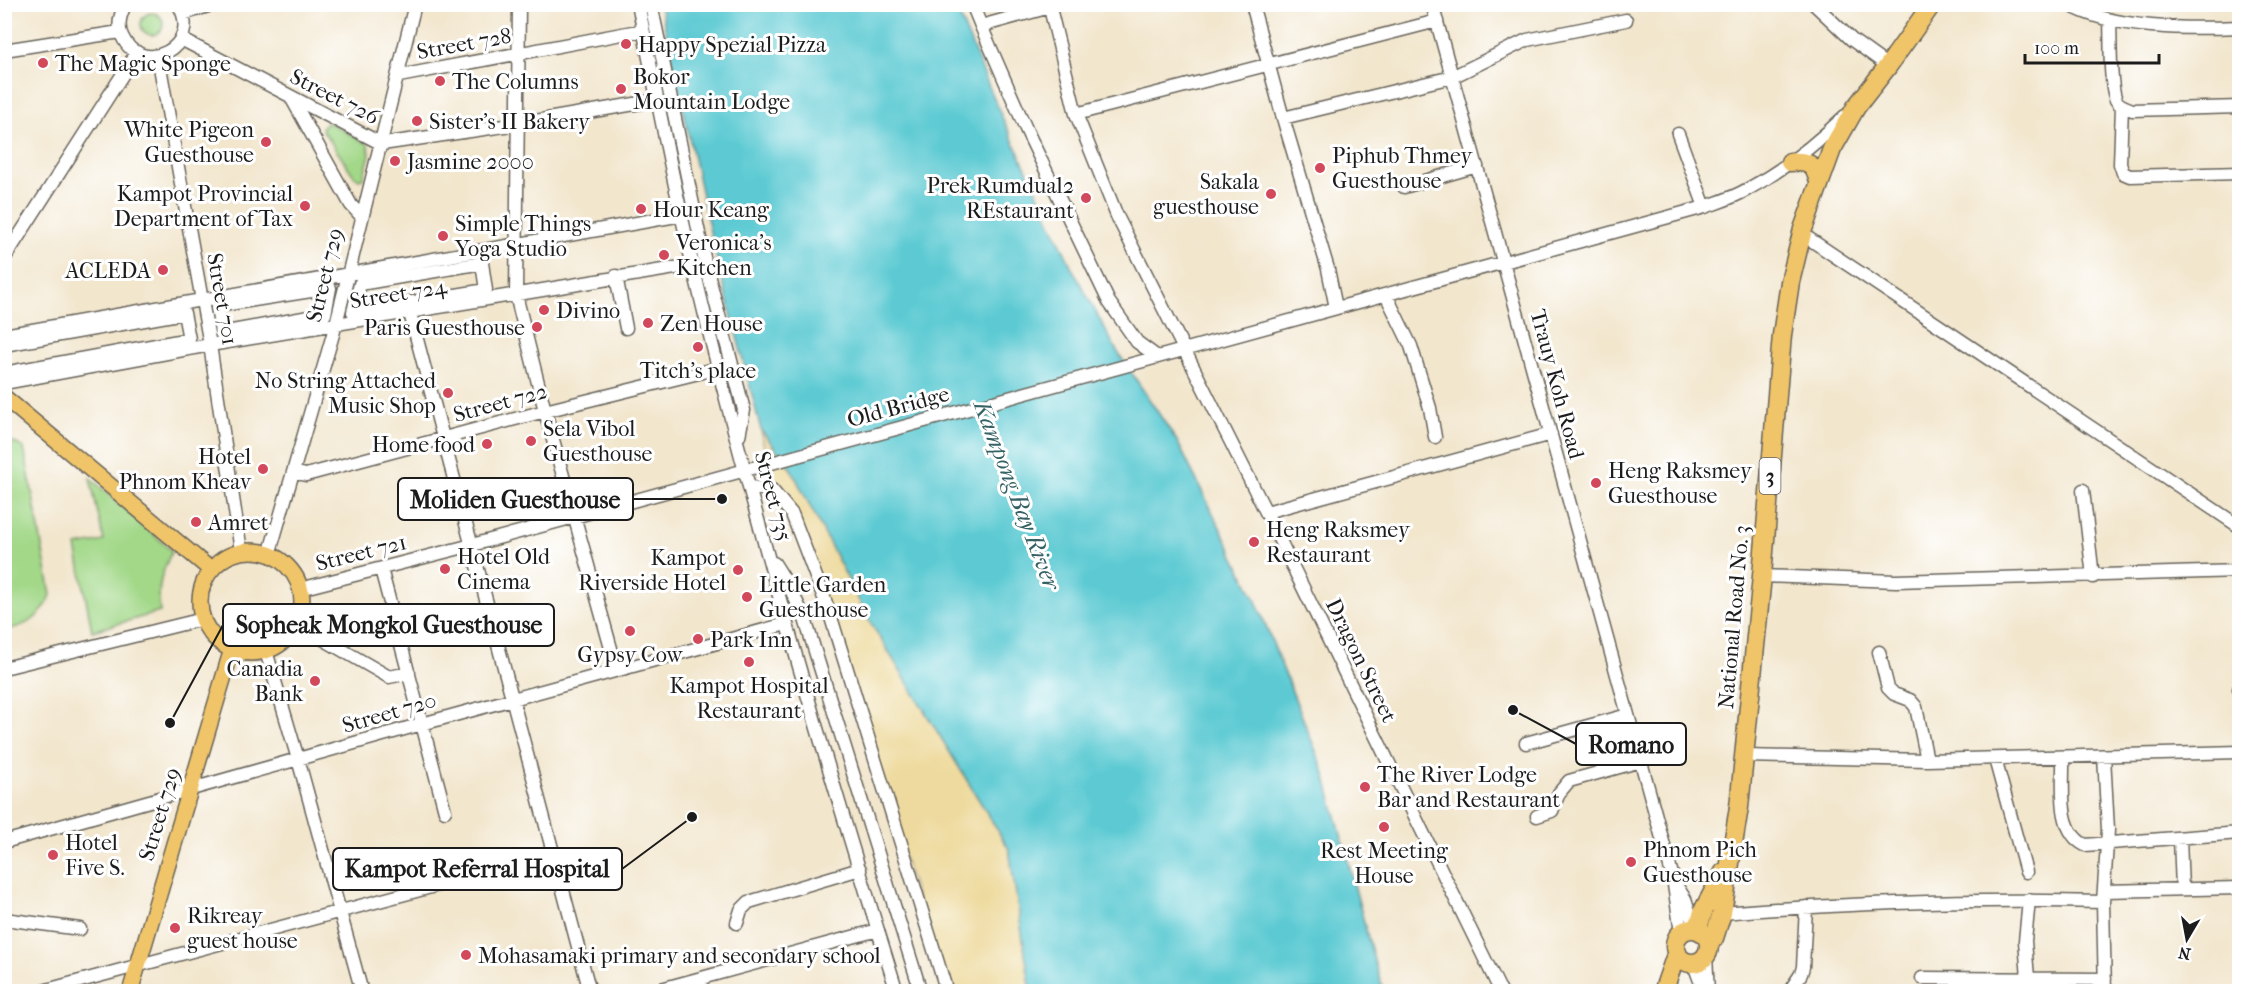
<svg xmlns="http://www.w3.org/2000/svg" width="2244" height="996" viewBox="0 0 2244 996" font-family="'IM FELL French Canon',serif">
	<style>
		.green { fill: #a2d888; stroke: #5f7a52; stroke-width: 1.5 }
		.sand { fill: #eeda9e; stroke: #857b5d; stroke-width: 1.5 }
		.water { fill: #5dcad3; stroke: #3c7378; stroke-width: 1.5 }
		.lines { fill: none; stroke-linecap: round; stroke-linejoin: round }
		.minor-casing { stroke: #67635a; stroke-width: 15 }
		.major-casing { stroke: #67635a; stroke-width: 18 }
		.highway-casing { stroke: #67635a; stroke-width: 21 }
		.minor { stroke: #fff; stroke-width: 12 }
		.major { stroke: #f0c469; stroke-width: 15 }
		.highway { stroke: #f0c469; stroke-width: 18 }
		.poi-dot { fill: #d1495b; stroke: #fff; stroke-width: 2 }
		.labels { text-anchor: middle; stroke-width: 6; stroke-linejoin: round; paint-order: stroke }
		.shield { fill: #fff; stroke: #606060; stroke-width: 1.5 }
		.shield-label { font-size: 21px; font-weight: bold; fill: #1c1c1c }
		.street-label { font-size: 22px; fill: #1c1c1c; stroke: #fff }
		.poi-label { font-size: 22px; fill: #1c1c1c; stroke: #fff; text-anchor: start }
		.water-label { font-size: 24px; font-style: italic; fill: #366265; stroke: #fff }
		.leader { fill: none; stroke: #1c1c1c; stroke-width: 2 }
		.callout-dot { fill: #1c1c1c; stroke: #fff; stroke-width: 2 }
		.callout { fill: #fff; stroke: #1c1c1c; stroke-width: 2 }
		.callout-label { font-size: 24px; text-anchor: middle; font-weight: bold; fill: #1c1c1c }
	</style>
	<rect width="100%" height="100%" fill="#fff"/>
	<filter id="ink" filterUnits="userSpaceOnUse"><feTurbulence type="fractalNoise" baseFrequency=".0167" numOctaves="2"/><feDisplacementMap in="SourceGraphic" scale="12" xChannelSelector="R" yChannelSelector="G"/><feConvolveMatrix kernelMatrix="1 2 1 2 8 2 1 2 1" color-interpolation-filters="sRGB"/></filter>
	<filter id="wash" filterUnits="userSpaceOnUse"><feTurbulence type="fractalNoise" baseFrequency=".008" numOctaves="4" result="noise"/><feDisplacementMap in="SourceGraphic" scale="24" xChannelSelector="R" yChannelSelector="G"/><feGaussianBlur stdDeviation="1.35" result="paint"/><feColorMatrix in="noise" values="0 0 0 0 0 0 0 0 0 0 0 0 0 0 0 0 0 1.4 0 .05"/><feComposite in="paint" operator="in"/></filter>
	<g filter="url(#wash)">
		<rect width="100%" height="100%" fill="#f2e6cd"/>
		<path class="green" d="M141 24a11 11 0 1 1 22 0a11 11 0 1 1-22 0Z
			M 326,123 L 332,124 L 368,144 L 370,155 L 363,178 L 359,179 L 354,176 L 323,131 L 322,128 Z
			M 4,437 L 24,448 L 51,595 C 42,617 28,626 5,630 Z
			M 90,478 L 172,551 C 161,574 157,586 160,612 L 92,631 L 76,546 L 104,541 Z"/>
		<path class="sand" d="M 761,430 L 791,469 L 869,620 L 1009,849 L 1031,991 L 947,991 L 801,542 L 772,490 Z"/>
		<path class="water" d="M 660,5 L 955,5 L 998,108 L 1072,268 L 1117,351 L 1177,441 L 1254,596 L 1325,774 L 1375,964 L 1384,991 L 1031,991 L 1009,849 L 869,620 L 791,469 L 761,430 L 711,236 Z"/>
	</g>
	<g filter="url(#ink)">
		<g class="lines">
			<g class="minor-casing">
				<path id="minor" d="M 126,4 C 120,14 117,25 122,36 C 141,79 205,46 178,4
					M 519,4 L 516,295 L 545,411 L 617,670
					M 638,4 C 656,91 672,179 693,266 C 751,510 822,751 897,992
					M 651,4 L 705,262 L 744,410 L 739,436
					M 972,4 L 981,26 L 1050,7
					M 1049,4 L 1076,114 L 1117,216 L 1266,512 L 1501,992
					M 1252,4 L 1283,118 L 1328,269 L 1336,308
					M 1432,4 L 1673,878 L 1681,933
					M 1814,4 L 1852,40 L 1888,66
					M 2068,4 C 2112,30 2189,29 2240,27
					M 183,14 L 214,4
					M 2110,20 C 2111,40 2109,83 2116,100 C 2119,106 2126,107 2132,110 L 2240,107
					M 981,26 L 1026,129 L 1109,302 L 1137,342 L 1156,356
					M 181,39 L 382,144 L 518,124 L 658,100
					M 4,50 L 120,32
					M 158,56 L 210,345 L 241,551
					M 399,76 L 643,30
					M 292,99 L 351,205 L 362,217
					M 2122,106 L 2120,164 L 2123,173 L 2130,176 L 2240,173
					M 1076,114 L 1437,21
					M 1283,118 L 1452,77 L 1527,40 L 1626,20
					M 1678,134 L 1705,207
					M 1404,187 L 1477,166
					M 1802,234 L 2240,527
					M 4,259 L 137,52
					M 482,263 L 486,290 L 353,312 L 360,284 Z
					M 616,276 L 626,328
					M 330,288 L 325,314 L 221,333 L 217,306 Z
					M 1386,295 L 1411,346 L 1430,408 L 1435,437
					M 410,313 L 590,992
					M 4,335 L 682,215
					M 4,345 L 184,313 L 189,339 L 4,373
					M 4,383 L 210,345 L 693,265
					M 293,472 L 306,475 L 545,411 L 719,368
					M 750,487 L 772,490 L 792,514 L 829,611 L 947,992
					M 2083,490 L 2093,577
					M 1266,512 L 1551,434
					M 269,555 L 336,324 L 415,4
					M 774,563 L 791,590 L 805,619 L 921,992
					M 381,569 L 445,811
					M 1762,576 L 1896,581 L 2240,571
					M 300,589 L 472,545 L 1705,207 C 1719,202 1735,197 1748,189 C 1783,170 1816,144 1845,116
					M 297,624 L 389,677 L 409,673
					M 266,651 L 298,759 L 362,992
					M 1879,652 L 1888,688 L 1894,694 L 1910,700 L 1916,707 L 1927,760
					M 4,668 L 203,619
					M 2239,689 L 2240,690
					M 1526,743 L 1628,715
					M 1744,756 L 1927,760 L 2240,752
					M 2104,756 L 2108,830 L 2103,902 L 2105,992
					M 2063,757 C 2064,784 2056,831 2085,845 L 2240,833
					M 1995,759 L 2026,872
					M 1537,816 L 1552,811 L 1559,793 L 1569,781 L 1641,761
					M 2180,838 L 2182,889
					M 4,842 L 422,724 L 786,624
					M 1676,885 L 1685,899 L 1695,929
					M 2104,891 L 2240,888
					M 1722,913 C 1849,903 1976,898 2103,902
					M 4,919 L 80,929
					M 737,923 L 741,910 L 749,902 L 860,869
					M 1706,956 L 1708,992
					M 1693,962 L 1703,989
					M 1922,978 L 2105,979
					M 2028,978 L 2025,941 L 2029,900
					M 699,979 L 703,992
					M 39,992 L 554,854
					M 650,992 L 878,930
					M 1789,992 L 1801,974 L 1803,967 L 1806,907"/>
			</g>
			<g class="major-casing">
				<path id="major" d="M 4,397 L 211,570
					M200 602a51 51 0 1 1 102 0a51 51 0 1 1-102 0Z
					M 130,992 L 232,649"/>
			</g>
			<g class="highway-casing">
				<path id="highway" d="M 1790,162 C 1808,161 1815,164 1819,182
					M1675 946a17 17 0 1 1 34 0a17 17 0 1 1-34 0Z
					M 1697,930 L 1704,909 L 1724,872
					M 1709,944 L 1714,938 L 1722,913 L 1739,807 L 1762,576 L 1782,335 L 1790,282 L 1803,229 L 1832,149 L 1856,107 L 1888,66 L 1932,4
					M 1663,992 L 1677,952"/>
			</g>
			<use href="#minor" class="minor"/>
			<use href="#major" class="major"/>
			<use href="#highway" class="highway"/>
		</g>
	</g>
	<g class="poi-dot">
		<circle cx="626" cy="44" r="6"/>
		<circle cx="43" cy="63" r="6"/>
		<circle cx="440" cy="81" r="6"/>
		<circle cx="621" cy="89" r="6"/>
		<circle cx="417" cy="121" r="6"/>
		<circle cx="266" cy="142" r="6"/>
		<circle cx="395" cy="161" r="6"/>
		<circle cx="1320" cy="168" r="6"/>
		<circle cx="1271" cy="194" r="6"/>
		<circle cx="1086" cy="198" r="6"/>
		<circle cx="305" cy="206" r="6"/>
		<circle cx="641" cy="209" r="6"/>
		<circle cx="443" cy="236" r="6"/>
		<circle cx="664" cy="255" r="6"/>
		<circle cx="163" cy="270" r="6"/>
		<circle cx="544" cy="310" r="6"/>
		<circle cx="648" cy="323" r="6"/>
		<circle cx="537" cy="327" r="6"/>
		<circle cx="698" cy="347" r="6"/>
		<circle cx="448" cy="393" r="6"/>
		<circle cx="531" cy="441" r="6"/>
		<circle cx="487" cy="444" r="6"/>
		<circle cx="263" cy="469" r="6"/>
		<circle cx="1596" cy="483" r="6"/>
		<circle cx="196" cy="522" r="6"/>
		<circle cx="1254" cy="542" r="6"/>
		<circle cx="445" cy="569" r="6"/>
		<circle cx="738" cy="570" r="6"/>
		<circle cx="747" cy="597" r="6"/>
		<circle cx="630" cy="631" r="6"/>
		<circle cx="698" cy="639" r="6"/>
		<circle cx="749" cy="662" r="6"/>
		<circle cx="315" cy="681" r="6"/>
		<circle cx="1365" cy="787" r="6"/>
		<circle cx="1384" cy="827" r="6"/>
		<circle cx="53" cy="855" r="6"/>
		<circle cx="1631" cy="862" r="6"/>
		<circle cx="175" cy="928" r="6"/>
		<circle cx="466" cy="955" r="6"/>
	</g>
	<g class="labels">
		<rect class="shield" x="1759.5" y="458" width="21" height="36" rx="4.5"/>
		<g class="shield-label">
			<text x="1770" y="483">3</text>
		</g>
		<g class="street-label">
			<text transform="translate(464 43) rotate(-10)" y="8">Street 728</text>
			<text transform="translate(335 96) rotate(27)" y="8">Street 726</text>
			<text transform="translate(324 275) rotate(-76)" y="8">Street 729</text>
			<text transform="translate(398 293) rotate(-9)" y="8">Street 724</text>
			<text transform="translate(223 299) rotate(80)" y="8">Street 701</text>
			<text transform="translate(1558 384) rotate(75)" y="8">Trauy Koh Road</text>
			<text transform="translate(500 402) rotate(-15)" y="8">Street 722</text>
			<text transform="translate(898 406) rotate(-15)" y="8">Old Bridge</text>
			<text transform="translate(774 496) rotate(75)" y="8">Street 735</text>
			<text transform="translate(361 552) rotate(-14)" y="8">Street 721</text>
			<text transform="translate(1733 617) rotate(-85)" y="8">National Road No. 3</text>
			<text transform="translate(1362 660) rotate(64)" y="8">Dragon Street</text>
			<text transform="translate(389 712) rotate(-16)" y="8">Street 720</text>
			<text transform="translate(159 814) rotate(-73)" y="8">Street 729</text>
		</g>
		<g class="poi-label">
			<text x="638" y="52">Happy Spezial Pizza</text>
			<text x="55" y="71">The Magic Sponge</text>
			<text x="633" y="84">Bokor<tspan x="633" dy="25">Mountain Lodge</tspan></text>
			<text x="452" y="89">The Columns</text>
			<text x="429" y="129">Sister's II Bakery</text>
			<text x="254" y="137" text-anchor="end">White Pigeon<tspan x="254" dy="25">Guesthouse</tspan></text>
			<text x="1332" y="163">Piphub Thmey<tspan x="1332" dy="25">Guesthouse</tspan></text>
			<text x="407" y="169">Jasmine 2000</text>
			<text x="1259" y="189" text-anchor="end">Sakala<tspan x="1259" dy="25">guesthouse</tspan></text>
			<text x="1074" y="193" text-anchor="end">Prek Rumdual2<tspan x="1074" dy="25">REstaurant</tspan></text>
			<text x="293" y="201" text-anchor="end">Kampot Provincial<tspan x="293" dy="25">Department of Tax</tspan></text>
			<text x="653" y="217">Hour Keang</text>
			<text x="455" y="231">Simple Things<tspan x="455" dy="25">Yoga Studio</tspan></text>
			<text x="676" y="250">Veronica's<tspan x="676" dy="25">Kitchen</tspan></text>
			<text x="151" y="278" text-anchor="end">ACLEDA</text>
			<text x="556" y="318">Divino</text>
			<text x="660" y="331">Zen House</text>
			<text x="525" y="335" text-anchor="end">Paris Guesthouse</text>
			<text x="698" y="378" text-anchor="middle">Titch's place</text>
			<text x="436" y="388" text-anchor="end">No String Attached<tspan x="436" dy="25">Music Shop</tspan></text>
			<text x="543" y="436">Sela Vibol<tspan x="543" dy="25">Guesthouse</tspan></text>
			<text x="475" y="452" text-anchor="end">Home food</text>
			<text x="251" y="464" text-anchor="end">Hotel<tspan x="251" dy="25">Phnom Kheav</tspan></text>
			<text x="1608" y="478">Heng Raksmey<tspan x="1608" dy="25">Guesthouse</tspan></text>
			<text x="208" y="530">Amret</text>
			<text x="1266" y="537">Heng Raksmey<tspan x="1266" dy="25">Restaurant</tspan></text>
			<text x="457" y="564">Hotel Old<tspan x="457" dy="25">Cinema</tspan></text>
			<text x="726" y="565" text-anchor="end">Kampot<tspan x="726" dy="25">Riverside Hotel</tspan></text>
			<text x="759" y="592">Little Garden<tspan x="759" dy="25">Guesthouse</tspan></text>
			<text x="710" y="647">Park Inn</text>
			<text x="630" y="662" text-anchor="middle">Gypsy Cow</text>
			<text x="303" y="676" text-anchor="end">Canadia<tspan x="303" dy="25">Bank</tspan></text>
			<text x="749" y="693" text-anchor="middle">Kampot Hospital<tspan x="749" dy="25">Restaurant</tspan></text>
			<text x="1377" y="782">The River Lodge<tspan x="1377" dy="25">Bar and Restaurant</tspan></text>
			<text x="65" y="850">Hotel<tspan x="65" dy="25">Five S.</tspan></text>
			<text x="1643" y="857">Phnom Pich<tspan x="1643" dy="25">Guesthouse</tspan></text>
			<text x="1384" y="858" text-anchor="middle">Rest Meeting<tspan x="1384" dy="25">House</tspan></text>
			<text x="187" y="923">Rikreay<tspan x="187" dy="25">guest house</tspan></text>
			<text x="478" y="963">Mohasamaki primary and secondary school</text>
		</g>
		<g class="water-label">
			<text transform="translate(1017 495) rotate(69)" y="8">Kampong Bay River</text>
		</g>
	</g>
	<path class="leader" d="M722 499L633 499M170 723L223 625M1513 710L1576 744M692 817L622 869"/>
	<g class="callout-dot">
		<circle cx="722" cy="499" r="6"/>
		<circle cx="170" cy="723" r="6"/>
		<circle cx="1513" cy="710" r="6"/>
		<circle cx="692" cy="817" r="6"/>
	</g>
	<g class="callout">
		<rect x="398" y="478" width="235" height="42" rx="6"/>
		<rect x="223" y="604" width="331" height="42" rx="6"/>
		<rect x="1576" y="723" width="110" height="42" rx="6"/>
		<rect x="333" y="848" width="289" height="42" rx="6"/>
	</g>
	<g class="callout-label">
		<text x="515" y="508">Moliden Guesthouse</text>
		<text x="389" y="633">Sopheak Mongkol Guesthouse</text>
		<text x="1631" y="753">Romano</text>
		<text x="477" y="877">Kampot Referral Hospital</text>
	</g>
	<rect width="2244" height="996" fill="none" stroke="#fff" stroke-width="24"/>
	<g transform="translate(2187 939) rotate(190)" stroke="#ffffff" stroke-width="4.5" paint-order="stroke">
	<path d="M0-4.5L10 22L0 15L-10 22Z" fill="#1c1c1c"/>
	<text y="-9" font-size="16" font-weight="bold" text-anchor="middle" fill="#1c1c1c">N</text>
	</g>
	<path d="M2025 54v9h134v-9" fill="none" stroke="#1c1c1c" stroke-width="3"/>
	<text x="2034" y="54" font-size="18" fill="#1c1c1c" stroke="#ffffff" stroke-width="4.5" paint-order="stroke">100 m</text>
</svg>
